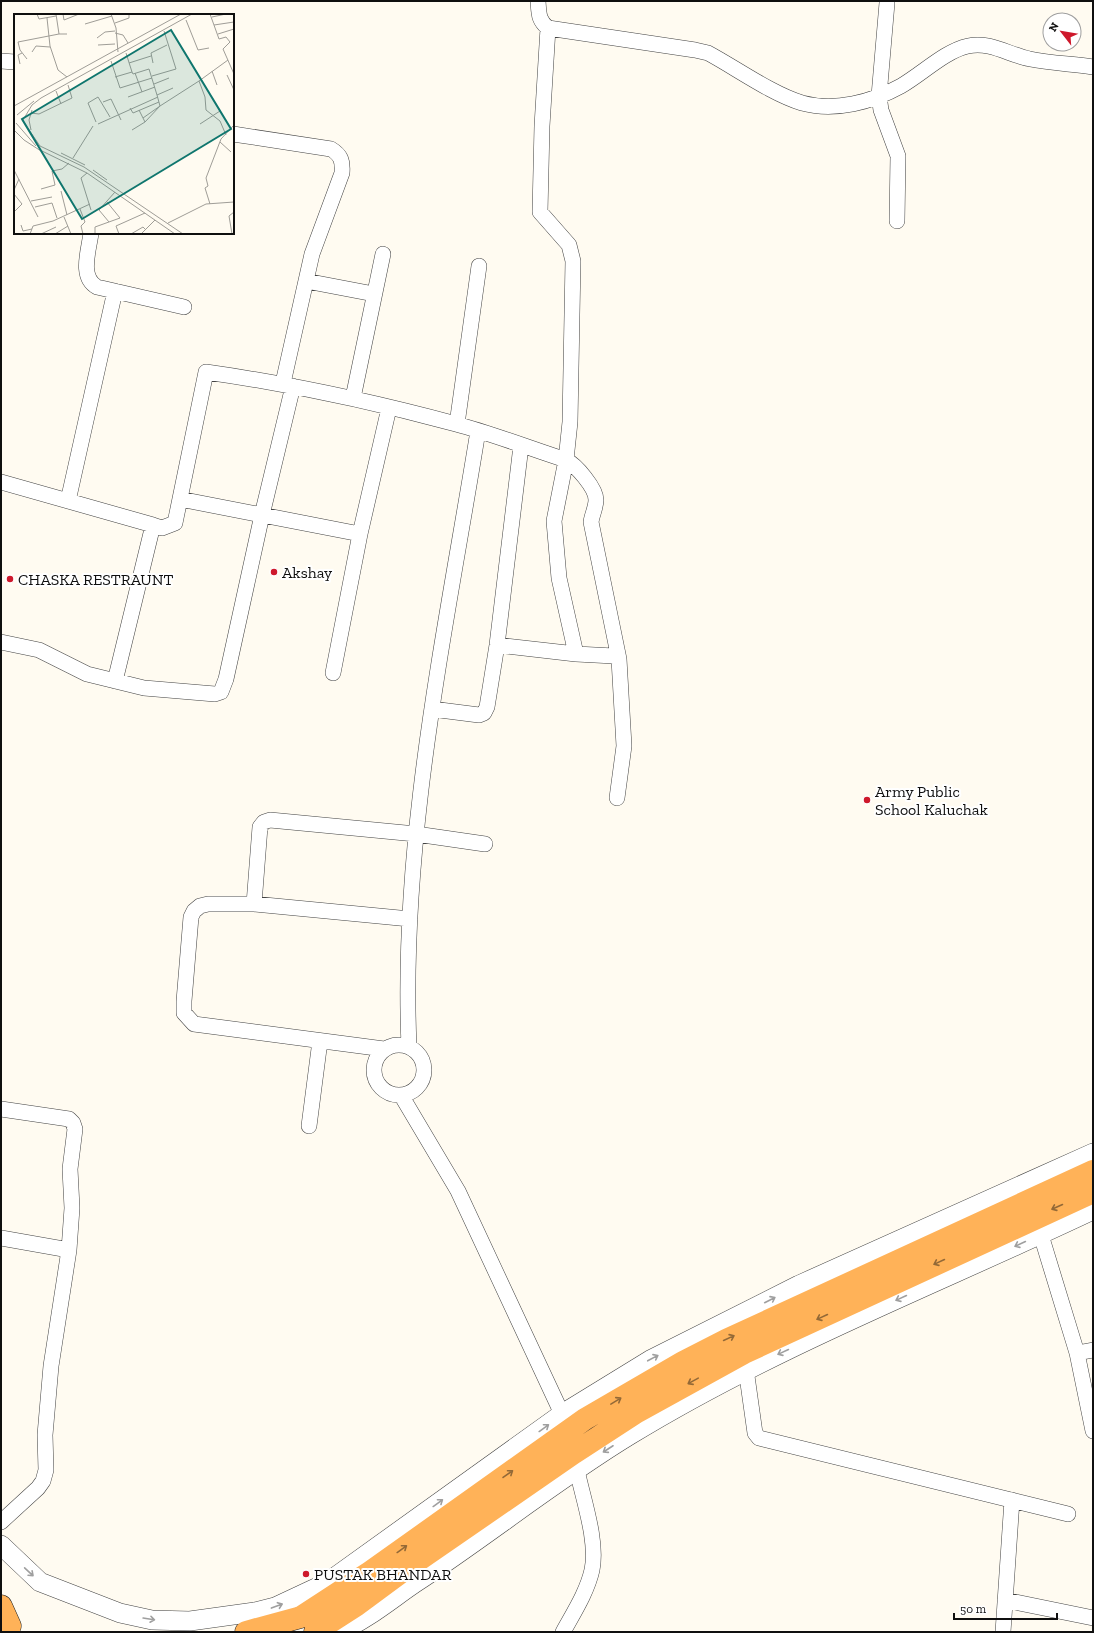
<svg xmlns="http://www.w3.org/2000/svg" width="1094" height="1633" viewBox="0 0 1094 1633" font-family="'Zilla Slab',serif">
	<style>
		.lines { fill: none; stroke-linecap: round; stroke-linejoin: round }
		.minor-casing { stroke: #424242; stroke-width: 16 }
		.tertiary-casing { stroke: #424242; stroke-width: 20 }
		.trunk-casing { stroke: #202020; stroke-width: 23 }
		.minor { stroke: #fff; stroke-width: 15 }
		.tertiary { stroke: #fff; stroke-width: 19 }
		.trunk { stroke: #ffb258; stroke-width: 22 }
		.oneway { stroke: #936937 }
		.oneway2 { stroke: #9f9f9f }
		.poi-dot { fill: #ce182b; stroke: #fff; stroke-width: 1.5 }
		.labels { text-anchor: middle; stroke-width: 4; stroke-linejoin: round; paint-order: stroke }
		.poi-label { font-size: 16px; fill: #0f0f0f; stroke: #fff; text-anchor: start }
		.inset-road { fill: none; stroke: #9f9d97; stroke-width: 1 }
		.view { fill: #0f766e; fill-opacity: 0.15; stroke: #0f766e; stroke-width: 2 }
		.inset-edge { fill: none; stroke: #0f0f0f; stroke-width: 2 }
	</style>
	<rect width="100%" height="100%" fill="#fffbf1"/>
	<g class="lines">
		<g class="minor-casing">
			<path id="minor" d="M 538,1 C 539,13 538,20 548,28 L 695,50 L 708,53 C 736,68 772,94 802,103 C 835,112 872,102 901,86 C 922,74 945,51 968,46 C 990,41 1009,55 1030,59 C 1050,63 1072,64 1093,67
				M 887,3 L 879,96 L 881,110 L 898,156 L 897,221
				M 548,28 L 542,126 L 540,212 L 569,245 L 573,261 L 570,422 L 566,460 C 576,465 596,488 596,500 C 596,507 592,515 591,522 L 619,659
				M 1,61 L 15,62
				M 233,134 L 331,149 C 341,155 343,161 342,173 L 312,254 L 283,383
				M 91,233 C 89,250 79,277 97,287 L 184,307
				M 306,281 L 374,294
				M 353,398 L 383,254
				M 457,424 L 479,266
				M 1,482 L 153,525 L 115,681
				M 180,499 L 360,534
				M 68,501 L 115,291
				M 153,525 L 162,528 L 175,523 L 206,372 C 291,384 374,402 456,424 C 493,434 529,448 566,460 L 554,521 L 559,578 L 576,654
				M 1,642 L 39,650 L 87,674 L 144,688 L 215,694 L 221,692 L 226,679 L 262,515 L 293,386
				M 497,645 L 576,654 L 614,656 L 619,659 L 624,746 L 617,798
				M 333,673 L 360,534 L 389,408
				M 432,709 L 479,715 L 484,713 L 487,707 L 497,645 L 521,446
				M 254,904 L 260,827 L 264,822 L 270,820 L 416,834 L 485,844
				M374 1070a25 25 0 1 1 50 0a25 25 0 1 1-50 0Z
				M 409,1046 C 400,839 445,635 478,431
				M 384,1049 L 194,1024 L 184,1013 L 184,1001 L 191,917 L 194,911 L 200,906 L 208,904 L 254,904 L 410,919
				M 401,1095 L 458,1191 L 562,1414
				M 1,1109 L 69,1119 L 73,1123 L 75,1129 L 70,1169 L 72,1208 L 69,1250 L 51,1366 L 45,1435 L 46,1470 L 43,1481 L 38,1488 L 1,1522
				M 309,1126 L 320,1041
				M 1041,1235 L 1077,1353 L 1093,1431
				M 1,1238 L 69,1250
				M 1077,1353 L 1093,1350
				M 746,1369 L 755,1433 L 759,1438 L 1068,1514
				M 1005,1600 L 1093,1618
				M 563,1632 C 574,1612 587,1592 592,1570 C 598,1541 583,1499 577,1470
				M 1003,1632 L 1012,1500"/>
		</g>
		<g class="tertiary-casing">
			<path id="tertiary" d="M 1,1545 L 40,1582 L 120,1613 L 152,1620 L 190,1621 L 255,1612 L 275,1607 L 322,1585
				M 306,1611 L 328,1582 L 562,1414 L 650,1360 L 799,1285 L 1093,1153
				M 338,1632 C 365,1621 390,1600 415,1583 C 488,1535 556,1480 630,1435 C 776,1346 939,1283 1093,1210"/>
		</g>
		<g class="trunk-casing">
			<path id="trunk" d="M 1,1606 L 10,1626
				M 246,1632 L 301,1617 L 370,1572 L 585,1419 L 683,1362 L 726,1340 L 1093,1171
				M 315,1632 L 357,1605 L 403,1571 L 574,1453 L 637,1412 L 744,1353 L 1093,1192"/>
		</g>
		<use href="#minor" class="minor"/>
		<use href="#tertiary" class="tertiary"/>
		<use href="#trunk" class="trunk"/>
	</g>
	<defs><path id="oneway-shaft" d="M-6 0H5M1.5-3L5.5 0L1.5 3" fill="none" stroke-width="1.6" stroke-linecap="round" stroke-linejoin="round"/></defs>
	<g class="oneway">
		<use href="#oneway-shaft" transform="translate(1057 1207) rotate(156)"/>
		<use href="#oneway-shaft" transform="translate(939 1262) rotate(155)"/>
		<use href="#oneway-shaft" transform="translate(822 1317) rotate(155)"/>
		<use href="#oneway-shaft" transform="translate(729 1338) rotate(-25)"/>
		<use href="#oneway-shaft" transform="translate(693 1381) rotate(151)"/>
		<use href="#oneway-shaft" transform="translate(616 1401) rotate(-31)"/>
		<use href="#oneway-shaft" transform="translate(508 1474) rotate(-35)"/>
		<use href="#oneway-shaft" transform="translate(402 1549) rotate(-36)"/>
	</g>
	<g class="oneway2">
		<use href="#oneway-shaft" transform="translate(1020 1244) rotate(155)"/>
		<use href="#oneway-shaft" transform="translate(901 1298) rotate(155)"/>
		<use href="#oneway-shaft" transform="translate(770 1300) rotate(-27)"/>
		<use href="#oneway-shaft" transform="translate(783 1352) rotate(155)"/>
		<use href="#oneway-shaft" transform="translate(653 1358) rotate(-28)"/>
		<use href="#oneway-shaft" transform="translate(544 1428) rotate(-36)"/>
		<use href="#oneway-shaft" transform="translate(608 1449) rotate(147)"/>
		<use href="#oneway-shaft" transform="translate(438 1503) rotate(-36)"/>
		<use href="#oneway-shaft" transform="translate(29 1572) rotate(43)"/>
		<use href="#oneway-shaft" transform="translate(277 1606) rotate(-20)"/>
		<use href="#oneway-shaft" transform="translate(149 1619) rotate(9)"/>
	</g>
	<g class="poi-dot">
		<circle cx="274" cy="572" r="4"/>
		<circle cx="10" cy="579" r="4"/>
		<circle cx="867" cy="800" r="4"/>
		<circle cx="306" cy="1574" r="4"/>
	</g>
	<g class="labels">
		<g class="poi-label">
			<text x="282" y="578">Akshay</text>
			<text x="18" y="585">CHASKA RESTRAUNT</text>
			<text x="875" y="797">Army Public<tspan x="875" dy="18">School Kaluchak</tspan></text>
			<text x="314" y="1580">PUSTAK BHANDAR</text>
		</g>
	</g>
	<g transform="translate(14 14)">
		<rect width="220" height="220" fill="#fffbf1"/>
		<path class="inset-road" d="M 23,0 L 25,5 L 42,2M 42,0 L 45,20 L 53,20M 49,0 L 50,6 L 65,0M 97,0 L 102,14 L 104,38M 196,0 L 205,25 L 212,23 L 216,28 L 209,35 L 220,60M 198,3 L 212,0M 33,4 L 36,32 L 44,56 L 53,63M 172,6 L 184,36 L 195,34M 101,9 L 115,4 L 115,0M 71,10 L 98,2M 200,11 L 220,8M 101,19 L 109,21 L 114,29M 204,20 L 220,15M 83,24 L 91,18 L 101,17M 84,31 L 101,30M 18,38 L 22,32 L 36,33M 13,45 L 6,36 L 4,28 L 45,20M 97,47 L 106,74 L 138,64M 115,49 L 137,42M 139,49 L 137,39 L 153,31M 6,50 L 4,41 L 8,39M 198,57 L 203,71M 118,58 L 119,60 L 135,55 L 143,81 L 146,92 L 129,104M 121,59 L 128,78M 213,61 L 220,76M 138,62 L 162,55 L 150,17M 101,63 L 118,58 L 112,39M 140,70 L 155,64M 42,77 L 47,90M 143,81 L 159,74M 114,83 L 141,73M 89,88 L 97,85 L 107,106M 0,92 L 167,0M 116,94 L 119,99 L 145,88M 17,99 L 25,100 L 58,84 L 54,71M 3,101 L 20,87M 9,106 L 18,91 L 27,84 L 178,0M 9,107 L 26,132 L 70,153 L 169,220M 82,108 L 74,89 L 84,83 L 96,103M 131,108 L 146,92 L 185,67M 2,109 L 22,132M 84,110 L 144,83M 186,110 L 206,97M 0,116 L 10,126 L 27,137M 17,116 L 15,106 L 18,96M 118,116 L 131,108 L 125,96M 212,121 L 206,107 L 192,96 L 191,83 L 185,67 L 214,46M 206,128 L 217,138M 28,137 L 73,159 L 161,220M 47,139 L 71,151M 59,144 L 79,112M 0,156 L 24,203M 79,156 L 93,166M 73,159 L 67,164 L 77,196M 27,175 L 41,171 L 38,157 L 48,155 L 55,149M 0,176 L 5,165M 47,177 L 53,201M 0,180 L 8,190 L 1,197M 17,187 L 38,183M 196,190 L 191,174 L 194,172 L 192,164 L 207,125 L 220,111M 21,193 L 38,189 L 43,204M 66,195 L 71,208 L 67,212 L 69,220M 50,203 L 57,220M 95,208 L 85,196 L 101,178M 154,209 L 192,190 L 220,188M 7,211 L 9,217 L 18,215M 16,220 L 19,212 L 39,207 L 76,190M 27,220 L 42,213M 41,220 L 54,212M 81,220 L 81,213 L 106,204 L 93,188M 105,220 L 102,212 L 131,199M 117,220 L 129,213 L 132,216M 127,220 L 141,206M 218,220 L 215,202 L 220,198"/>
		<path class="view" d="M 157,16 L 217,115 L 68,205 L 8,105 Z"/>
		<rect width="220" height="220" class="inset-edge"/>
	</g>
	<rect width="1094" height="1633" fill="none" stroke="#0f0f0f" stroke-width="4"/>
	<g transform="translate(1062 32) rotate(301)"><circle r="19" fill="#ffffff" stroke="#9f9f9f"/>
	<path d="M0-3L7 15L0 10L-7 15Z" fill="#ce182b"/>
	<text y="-6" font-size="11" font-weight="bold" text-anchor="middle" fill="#0f0f0f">N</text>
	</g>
	<path d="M954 1613v6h103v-6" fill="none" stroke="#0f0f0f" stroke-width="2"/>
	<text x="960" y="1613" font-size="12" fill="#0f0f0f" stroke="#ffffff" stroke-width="3" paint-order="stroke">50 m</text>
</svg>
